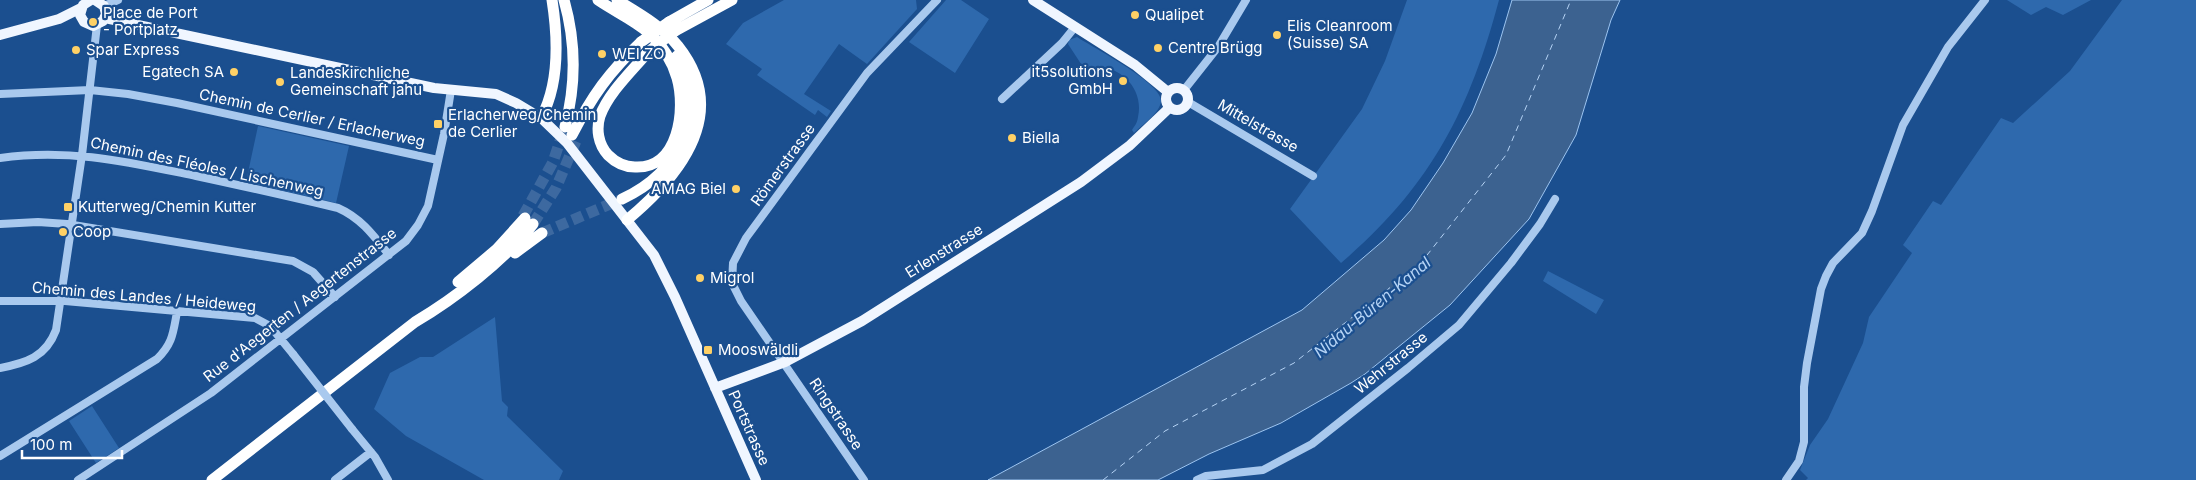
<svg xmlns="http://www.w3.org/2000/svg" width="2196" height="480" viewBox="0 0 2196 480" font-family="Inter,sans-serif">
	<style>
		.green { fill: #2e69ad }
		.water { fill: #3c6290; stroke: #9cc4f0 }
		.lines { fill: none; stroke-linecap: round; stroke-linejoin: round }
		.ferry { stroke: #b5d3f5; stroke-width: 1; stroke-dasharray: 6 5; stroke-linecap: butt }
		.highway-tunnel { stroke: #3d69a0; stroke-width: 11; stroke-dasharray: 11 5.5; stroke-linecap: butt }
		.minor { stroke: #a9c9ee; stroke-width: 8 }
		.major { stroke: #f0f6ff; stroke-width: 10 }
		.highway { stroke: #fff; stroke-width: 11 }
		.minor-bridge { stroke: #a9c9ee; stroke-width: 8 }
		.highway-bridge { stroke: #fff; stroke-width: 11 }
		.poi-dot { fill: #ffd166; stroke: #1b4f8f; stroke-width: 2 }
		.labels { text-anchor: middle; stroke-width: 4.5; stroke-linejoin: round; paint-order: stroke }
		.poi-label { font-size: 15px; fill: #fff; stroke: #1b4f8f; text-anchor: start }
		.street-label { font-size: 15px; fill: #fff; stroke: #1b4f8f }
		.water-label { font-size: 16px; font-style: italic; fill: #b5d3f5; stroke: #1b4f8f }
	</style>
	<rect width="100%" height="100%" fill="#1b4f8f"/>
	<path class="green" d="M 784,0 L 916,0 L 917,9 L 867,64 L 839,44 L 804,94 L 831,111 L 827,117 L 818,110 L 815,115 L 757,75 L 762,69 L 726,44 L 743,23 Z
		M 946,0 L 961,0 L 989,19 L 955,73 L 909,42 Z
		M 1407,0 L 1499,0 C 1469,112 1430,187 1341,263 L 1290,209 L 1362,109 L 1385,61 Z
		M 2007,0 L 2091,0 L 2063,15 L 2046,7 L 2031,15 Z
		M 2122,0 L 2196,0 L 2196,480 L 1806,480 L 1808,478 L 1800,470 L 1810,445 L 1828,419 L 1863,343 L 1869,317 L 1912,253 L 1903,245 L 1933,201 L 1941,205 L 2001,118 L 2013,123 L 2070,71 Z
		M 1077,37 C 1092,47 1162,83 1161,101 C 1160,113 1142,125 1134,133 L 1132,130 C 1135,125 1137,124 1138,117 C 1144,90 1123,68 1097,66 L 1098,68 L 1085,70 L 1068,44 L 1069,40 Z
		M 258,126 L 349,146 L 336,203 L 246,182 Z
		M 1548,271 L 1604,300 L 1596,314 L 1543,281 Z
		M 495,317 L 502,401 L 508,407 L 507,416 L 563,471 L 559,480 L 484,480 L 406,436 L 374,409 L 390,373 L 420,357 L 433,357 Z
		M 92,406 L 119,448 L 96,463 L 69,421 Z"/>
	<path class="water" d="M 1512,0 L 1620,0 L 1611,20 L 1576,135 L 1529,219 L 1450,305 L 1365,374 L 1351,383 L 1281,423 L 1209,454 L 1158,480 L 988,480 L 1302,310 L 1384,240 L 1411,210 L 1443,163 L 1472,113 L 1496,54 Z"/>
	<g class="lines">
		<path class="ferry" d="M 1103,480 L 1165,431 L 1294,363 L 1420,264 L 1506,155 L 1571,0"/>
		<path class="highway-tunnel" d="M 523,216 L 553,162 L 564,129
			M 533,224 L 556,188 L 576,141
			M 542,233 L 622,199"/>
		<path class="minor" d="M 104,6 L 118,0
			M 1184,90 L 1218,47 L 1246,0
			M 0,94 L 90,90 L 128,94 L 177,103 L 438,160
			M 1002,99 L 1062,43 L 1075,27
			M 1188,102 L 1313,176
			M 0,158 C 70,148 128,162 196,176 C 243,186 291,197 338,208 C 361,218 374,236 389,255
			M 0,224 L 38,222 L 67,224 L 293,261 L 313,272 L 335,297
			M 0,301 L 65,301 L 255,318 L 270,326 L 293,354
			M 0,368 C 26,363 46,357 56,330 L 82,155 L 97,25
			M 352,429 L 375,457 L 388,480
			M 0,456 L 157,359 C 173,343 173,333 177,312
			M 78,480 L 211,393 L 406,241 L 418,225 L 428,206 L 444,134 L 451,90
			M 335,480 L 371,452
			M 864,480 L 741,301 L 732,283 L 733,263 L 746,238 L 867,73 L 937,0
			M 1197,480 L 1206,476 L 1263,470 L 1312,444 L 1408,368 L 1459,325 L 1511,263 L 1540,224 L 1555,199
			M 1786,480 L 1799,461 L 1804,442 L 1804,387 L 1807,363 L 1821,289 L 1826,276 L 1833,263 L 1862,233 L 1872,211 L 1903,125 L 1948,47 L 1985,0"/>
		<path class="major" d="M 91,0 L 83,5 L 80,15 L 84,22 L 93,26 L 103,21 L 106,14 L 104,6 L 95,0
			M 1033,0 L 1135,65 L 1168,92
			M 105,18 L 434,88 L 496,94 L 516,103 L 541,118 L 567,143 L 654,255 L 675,297 L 756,480
			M 0,35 L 59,19 L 81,8
			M1166 99a11 11 0 1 1 22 0a11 11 0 1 1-22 0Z
			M 715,388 L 785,362 L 862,321 L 1081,182 L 1129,146 L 1169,108"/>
		<path class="highway" d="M 564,0 C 576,42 576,85 565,127
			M 598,0 C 614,11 634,20 649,33 C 662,45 672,61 677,78 C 686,109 679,169 635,167 C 624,167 615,162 608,155 C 598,144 596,129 600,116 C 609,92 632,71 648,52
			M 617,0 C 638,13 662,26 678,46 C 731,113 680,176 627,220
			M 669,22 L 708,0
			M 675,31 L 732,0
			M 541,118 C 560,83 558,38 552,0
			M 572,135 C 592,96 609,72 641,42
			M 622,199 C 680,172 707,115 677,56
			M 515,253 L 542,233
			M 458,282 L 497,249 L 525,218
			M 212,480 L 415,322 C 454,299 505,260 533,224"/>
		<path class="minor-bridge" d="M 293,354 L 352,429"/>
		<path class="highway-bridge" d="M 641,42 L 669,22
			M 648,52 L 675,31"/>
	</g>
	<g class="poi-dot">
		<circle cx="1135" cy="15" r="5"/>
		<circle cx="93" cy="22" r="5"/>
		<circle cx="1277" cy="35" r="5"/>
		<circle cx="1158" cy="48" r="5"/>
		<circle cx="76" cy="50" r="5"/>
		<circle cx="602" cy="54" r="5"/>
		<circle cx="234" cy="72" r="5"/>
		<circle cx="1123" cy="81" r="5"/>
		<circle cx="280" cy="82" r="5"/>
		<rect x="433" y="119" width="10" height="10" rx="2.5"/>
		<circle cx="1012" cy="138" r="5"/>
		<circle cx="736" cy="189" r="5"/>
		<rect x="63" y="202" width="10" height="10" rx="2.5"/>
		<circle cx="63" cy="232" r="5"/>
		<circle cx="700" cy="278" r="5"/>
		<rect x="703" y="345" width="10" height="10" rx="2.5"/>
	</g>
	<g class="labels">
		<g class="poi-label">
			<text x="103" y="18">Place de Port<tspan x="103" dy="17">- Portplatz</tspan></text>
			<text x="1145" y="20">Qualipet</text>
			<text x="1287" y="31">Elis Cleanroom<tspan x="1287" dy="17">(Suisse) SA</tspan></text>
			<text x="1168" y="53">Centre Brügg</text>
			<text x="86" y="55">Spar Express</text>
			<text x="612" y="59">WEI ZO</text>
			<text x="224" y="77" text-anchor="end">Egatech SA</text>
			<text x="1113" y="77" text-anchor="end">it5solutions<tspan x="1113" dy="17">GmbH</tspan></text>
			<text x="290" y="78">Landeskirchliche<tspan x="290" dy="17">Gemeinschaft jahu</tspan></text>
			<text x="448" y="120">Erlacherweg/Chemin<tspan x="448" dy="17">de Cerlier</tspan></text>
			<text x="1022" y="143">Biella</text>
			<text x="726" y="194" text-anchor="end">AMAG Biel</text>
			<text x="78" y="212">Kutterweg/Chemin Kutter</text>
			<text x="73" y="237">Coop</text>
			<text x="710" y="283">Migrol</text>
			<text x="718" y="355">Mooswäldli</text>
		</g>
		<g class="street-label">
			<text transform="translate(312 118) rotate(12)" y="5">Chemin de Cerlier / Erlacherweg</text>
			<text transform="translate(1258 126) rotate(30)" y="5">Mittelstrasse</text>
			<text transform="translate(783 165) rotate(-54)" y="5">Römerstrasse</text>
			<text transform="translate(207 167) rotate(12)" y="5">Chemin des Fléoles / Lischenweg</text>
			<text transform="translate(944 251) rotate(-32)" y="5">Erlenstrasse</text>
			<text transform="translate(144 297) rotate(5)" y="5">Chemin des Landes / Heideweg</text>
			<text transform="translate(300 305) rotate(-38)" y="5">Rue d'Aegerten / Aegertenstrasse</text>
			<text transform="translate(1391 363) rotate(-39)" y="5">Wehrstrasse</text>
			<text transform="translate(836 414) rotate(56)" y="5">Ringstrasse</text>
			<text transform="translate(749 428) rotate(66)" y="5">Portstrasse</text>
		</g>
		<g class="water-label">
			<text transform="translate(1372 307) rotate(-40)" y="6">Nidau-Büren-Kanal</text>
		</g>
	</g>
	<path d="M22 450v8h100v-8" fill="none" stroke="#ffffff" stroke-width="2.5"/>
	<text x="30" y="450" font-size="15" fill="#ffffff" stroke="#1b4f8f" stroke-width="4" paint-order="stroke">100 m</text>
</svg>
